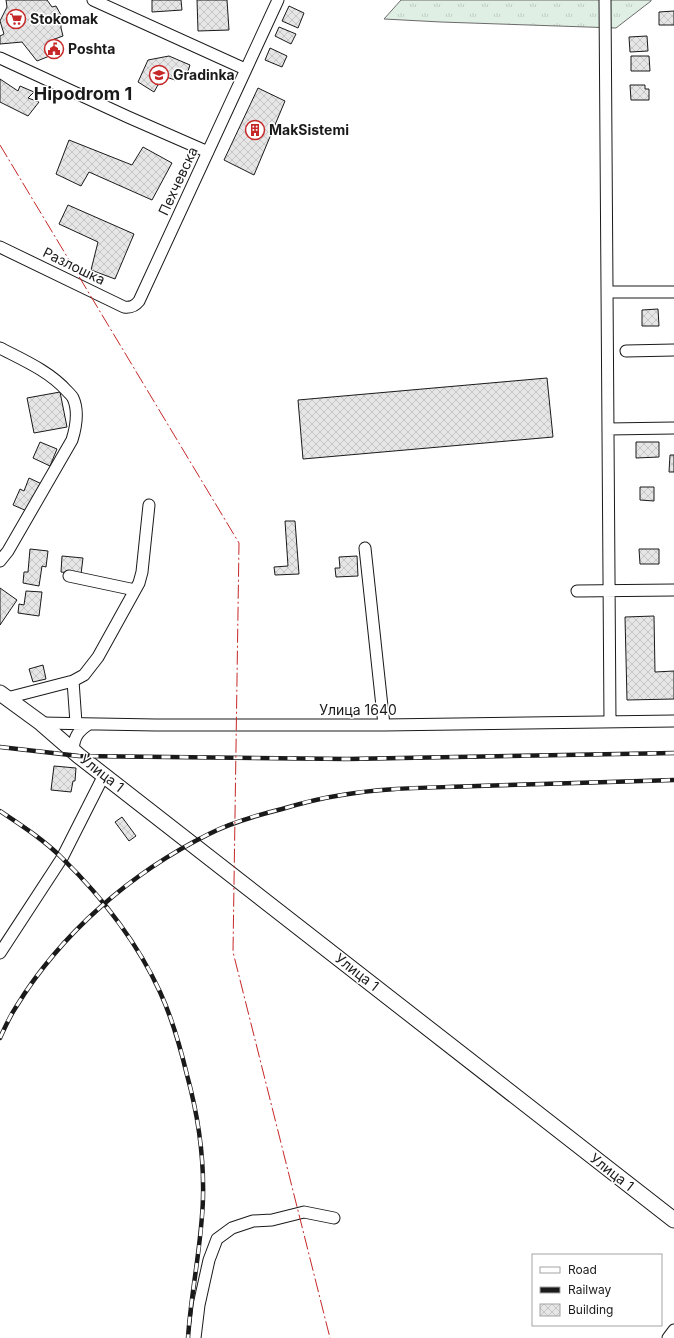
<svg xmlns="http://www.w3.org/2000/svg" width="674" height="1338" viewBox="0 0 674 1338" font-family="Inter,sans-serif">
	<style>
		.grass { fill: url(#grass-tufts); stroke: #6a6a6a }
		.building { fill: url(#building-cross-hatch); stroke: #1a1a1a }
		.lines { fill: none; stroke-linecap: round; stroke-linejoin: round }
		.minor-casing { stroke: #1a1a1a; stroke-width: 13 }
		.major-casing { stroke: #1a1a1a; stroke-width: 17 }
		.minor { stroke: #fff; stroke-width: 11 }
		.major { stroke: #fff; stroke-width: 15 }
		.rail-casing { stroke: #1a1a1a; stroke-width: 4.5 }
		.rail { stroke: #fff; stroke-width: 3; stroke-dasharray: 9; stroke-linecap: butt }
		.power { stroke: #c62828; stroke-width: 1; stroke-dasharray: 14 3 2 3; stroke-linecap: butt }
		.labels { text-anchor: middle; stroke-width: 3; stroke-linejoin: round; paint-order: stroke }
		.poi-label { font-size: 14px; font-weight: bold; fill: #1a1a1a; stroke: #fff; text-anchor: start }
		.street-label { font-size: 14px; fill: #1a1a1a; stroke: #fff }
		.district-label { font-size: 18px; font-weight: bold; fill: #1a1a1a; stroke: #fff }
	</style>
	<defs>
		<pattern id="grass-tufts" width="24" height="20" patternUnits="userSpaceOnUse"><rect width="24" height="20" fill="#e0efe3"/><path d="M3 7l-1-3M5 7V3M7 7l1-3M15 17l-1-3M17 17v-4M19 17l1-3" fill="none" stroke="#c0ccc2"/></pattern>
		<pattern id="building-cross-hatch" width="8" height="8" patternUnits="userSpaceOnUse"><rect width="8" height="8" fill="#e6e6e6"/><path d="M0 0l8 8M0 8l8-8" fill="none" stroke="#c5c5c5"/></pattern>
	</defs>
	<rect width="100%" height="100%" fill="#fff"/>
	<path class="grass" d="M 401,0 L 651,0 L 651,1 L 616,28 L 441,22 L 384,19 Z"/>
	<path class="building" d="M 6,0 L 47,0 L 52,7 L 56,6 L 61,15 L 61,28 L 63,36 L 52,40 L 57,53 L 37,61 L 22,42 L 0,44 L 0,36 L 4,34 L 0,21 L 7,7 Z
		M 152,0 L 181,0 L 182,10 L 152,12 Z
		M 197,0 L 227,0 L 229,30 L 198,31 Z
		M 289,6 L 304,13 L 298,28 L 282,21 Z
		M 674,11 L 674,25 L 659,25 L 659,12 Z
		M 279,27 L 296,34 L 291,44 L 275,36 Z
		M 647,36 L 648,51 L 630,52 L 629,37 Z
		M 270,48 L 287,56 L 282,67 L 265,60 Z
		M 169,56 L 190,65 L 186,77 L 178,74 L 175,80 L 163,76 L 154,92 L 138,82 L 148,60 Z
		M 631,56 L 649,56 L 650,71 L 631,71 Z
		M 0,79 L 18,91 L 20,86 L 34,92 L 28,98 L 39,102 L 28,116 L 0,102 Z
		M 630,85 L 645,85 L 645,89 L 649,89 L 649,100 L 631,100 Z
		M 258,88 L 285,101 L 254,175 L 224,160 Z
		M 69,140 L 132,165 L 143,147 L 172,163 L 152,200 L 89,172 L 81,186 L 56,174 Z
		M 68,205 L 134,234 L 115,279 L 91,270 L 98,242 L 59,224 Z
		M 658,309 L 659,326 L 642,326 L 642,310 Z
		M 547,378 L 553,437 L 303,459 L 298,400 Z
		M 60,392 L 67,427 L 34,433 L 27,398 Z
		M 40,442 L 57,449 L 50,466 L 33,458 Z
		M 636,442 L 659,442 L 659,457 L 636,458 Z
		M 670,455 L 674,455 L 674,472 L 669,472 Z
		M 29,478 L 44,485 L 38,498 L 33,496 L 27,511 L 13,505 L 20,489 L 24,491 Z
		M 640,487 L 654,487 L 654,501 L 640,500 Z
		M 285,521 L 295,521 L 299,574 L 275,575 L 274,567 L 288,566 Z
		M 30,549 L 48,551 L 46,567 L 42,566 L 39,586 L 23,583 L 24,572 L 28,572 Z
		M 639,549 L 659,549 L 659,564 L 640,564 Z
		M 62,556 L 83,558 L 81,574 L 61,572 Z
		M 357,556 L 358,576 L 336,577 L 335,568 L 340,568 L 339,557 Z
		M 0,588 L 17,600 L 0,625 Z
		M 26,591 L 42,592 L 39,616 L 18,613 L 19,604 L 24,605 Z
		M 654,616 L 655,672 L 674,671 L 674,699 L 627,700 L 625,617 Z
		M 43,665 L 46,679 L 33,682 L 29,669 Z
		M 54,766 L 76,768 L 75,781 L 73,781 L 71,792 L 51,790 Z
		M 122,817 L 136,836 L 129,841 L 115,822 Z"/>
	<g class="lines">
		<g class="minor-casing">
			<path id="minor" d="M 93,0 L 245,69
				M 605,0 L 610,721
				M 0,58 L 128,117 L 208,152
				M 0,247 L 124,307 C 131,308 135,306 139,301 L 278,0
				M 607,292 L 674,292
				M 0,348 C 23,360 49,371 67,391 C 69,393 72,396 73,398 C 79,411 76,427 72,440 L 8,551 L 0,561
				M 626,351 L 674,350
				M 608,429 L 674,428
				M 365,548 L 384,725
				M 69,576 L 135,590
				M 577,591 L 674,590
				M 73,681 L 76,723
				M 7,698 L 73,681 L 84,675 L 98,657 L 139,583 L 142,572 L 149,505
				M 41,723 L 156,725 L 384,725 L 674,721
				M 73,750 C 74,737 78,731 89,724
				M 0,953 L 62,858 L 104,775
				M 195,1338 L 199,1305 L 209,1260 L 217,1239 L 232,1228 L 253,1221 L 272,1220 L 304,1212 L 334,1218
				M 668,1338 L 674,1330"/>
		</g>
		<g class="major-casing">
			<path id="major" d="M 0,693 L 41,723 L 79,756 L 674,1220"/>
		</g>
		<use href="#minor" class="minor"/>
		<use href="#major" class="major"/>
		<g class="rail-casing">
			<path id="rail" d="M 0,747 L 79,756 L 347,759 L 674,753
				M 0,811 C 21,825 44,840 62,858 C 102,897 137,942 160,992 C 172,1018 180,1046 187,1075 C 198,1115 204,1156 203,1197 C 202,1244 191,1291 188,1338
				M 0,1038 C 5,1027 10,1016 16,1007 C 61,933 132,872 209,834 C 232,822 258,815 282,809 C 302,803 322,798 342,795 C 387,787 432,788 477,786 C 543,784 608,782 674,780"/>
		</g>
		<use href="#rail" class="rail"/>
		<path class="power" d="M 0,145 L 239,543 L 233,952 L 330,1338"/>
	</g>
	<defs>
		<g id="supermarket-ring" transform="scale(1)"><circle r="9.5" fill="#fff" stroke="#c62828" stroke-width="1.5"/><path d="M-6-5.5h2.5l.6 2H6L4.5 2H-2.5L-4.4-4H-6ZM-1.5 3.2a1.3 1.3 0 1 0 .1 0ZM3 3.2a1.3 1.3 0 1 0 .1 0Z" fill="#c62828"/></g>
		<g id="civic-ring" transform="scale(1)"><circle r="9.5" fill="#fff" stroke="#c62828" stroke-width="1.5"/><path d="M-.6-6.5H3V-4.5H.6V-3L4-1V1h2V6H-6V1h2V-1L-.6-3ZM-1.2 2.5V6h2.4V2.5Z" fill="#c62828"/></g>
		<g id="school-ring" transform="scale(1)"><circle r="9.5" fill="#fff" stroke="#c62828" stroke-width="1.5"/><path d="M0-5L7-2L0 1L-7-2ZM-4 1L0 2.5L4 1V4Q0 6-4 4Z" fill="#c62828"/></g>
		<g id="building-ring" transform="scale(1)"><circle r="9.5" fill="#fff" stroke="#c62828" stroke-width="1.5"/><path d="M-4-6H4V6H1V3H-1V6H-4ZM-2.5-4.3h1.7v1.8h-1.7ZM.8-4.3h1.7v1.8H.8ZM-2.5-1h1.7V.8h-1.7ZM.8-1h1.7V.8H.8Z" fill="#c62828"/></g>
	</defs>
	<g fill-rule="evenodd">
		<use href="#supermarket-ring" x="16" y="19"/>
		<use href="#civic-ring" x="54" y="49"/>
		<use href="#school-ring" x="159" y="75"/>
		<use href="#building-ring" x="255" y="130"/>
	</g>
	<g class="labels">
		<g class="poi-label">
			<text x="30" y="24">Stokomak</text>
			<text x="68" y="54">Poshta</text>
			<text x="173" y="80">Gradinka</text>
			<text x="269" y="135">MakSistemi</text>
		</g>
		<g class="street-label">
			<text transform="translate(178 181) rotate(-65)" y="5">Пехчевска</text>
			<text transform="translate(74 266) rotate(26)" y="5">Разлошка</text>
			<text x="358" y="715">Улица 1640</text>
			<text transform="translate(102 773) rotate(38)" y="5">Улица 1</text>
			<text transform="translate(357 972) rotate(38)" y="5">Улица 1</text>
			<text transform="translate(612 1172) rotate(38)" y="5">Улица 1</text>
		</g>
		<g class="district-label">
			<text x="83" y="100">Hipodrom 1</text>
		</g>
	</g>
	<rect x="532" y="1254" width="130" height="72" fill="#ffffff" stroke="#a3a3a3"/>
	<rect x="540" y="1267" width="20" height="6" fill="#ffffff" stroke="#a3a3a3"/>
	<text x="568" y="1274" font-size="12" fill="#1a1a1a">Road</text>
	<rect x="540" y="1287" width="20" height="6" fill="#1a1a1a" stroke="#a3a3a3"/>
	<text x="568" y="1294" font-size="12" fill="#1a1a1a">Railway</text>
	<rect x="540" y="1304" width="20" height="12" fill="url(#building-cross-hatch)" stroke="#a3a3a3"/>
	<text x="568" y="1314" font-size="12" fill="#1a1a1a">Building</text>
</svg>
